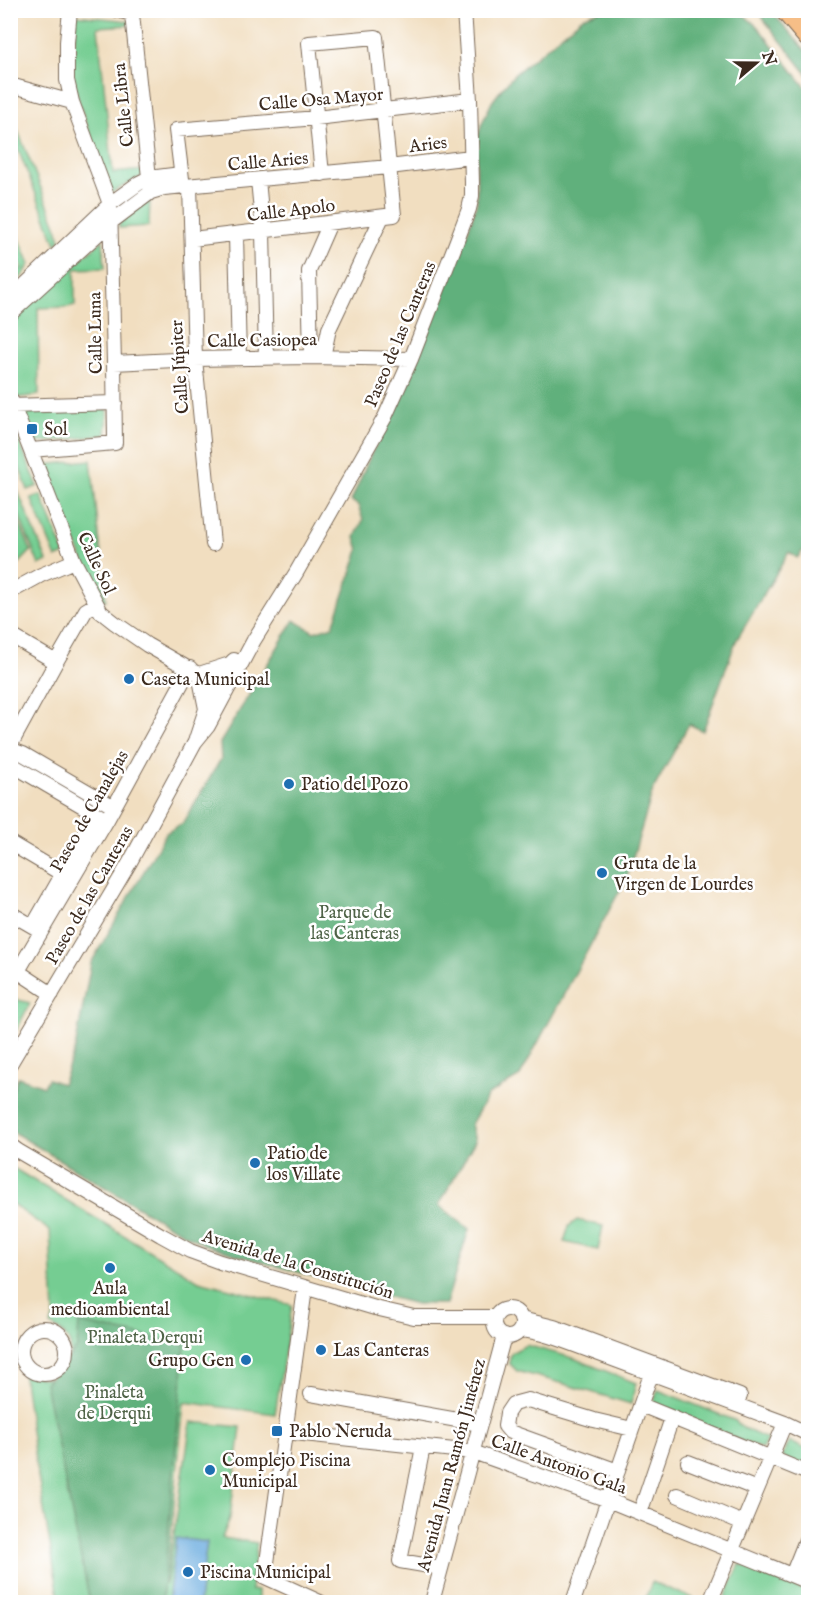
<svg xmlns="http://www.w3.org/2000/svg" width="819" height="1613" viewBox="0 0 819 1613" font-family="'IM FELL English',serif">
	<style>
		.green { fill: #75cd92; stroke: #587c58; stroke-width: 1.5 }
		.forest { fill: #60b07c; stroke: #4e6d4d; stroke-width: 1.5 }
		.water { fill: #6aacdf; stroke: #526b7e; stroke-width: 1.5 }
		.lines { fill: none; stroke-linecap: round; stroke-linejoin: round }
		.minor-casing { stroke: #7b6957; stroke-width: 16 }
		.highway-casing { stroke: #7b6957; stroke-width: 22 }
		.minor { stroke: #fff; stroke-width: 14 }
		.highway { stroke: #f6be87; stroke-width: 20 }
		.poi-dot { fill: #1f6fb2; stroke: #fff; stroke-width: 2 }
		.labels { text-anchor: middle; stroke-width: 5; stroke-linejoin: round; paint-order: stroke }
		.street-label { font-size: 18px; fill: #3b2a1e; stroke: #fff }
		.poi-label { font-size: 18px; fill: #3b2a1e; stroke: #fff; text-anchor: start }
		.park-label { font-size: 18px; fill: #4f6347; stroke: #fff }
	</style>
	<rect width="100%" height="100%" fill="#fff"/>
	<filter id="ink" filterUnits="userSpaceOnUse"><feTurbulence type="fractalNoise" baseFrequency=".0167" numOctaves="2"/><feDisplacementMap in="SourceGraphic" scale="12" xChannelSelector="R" yChannelSelector="G"/><feConvolveMatrix kernelMatrix="1 2 1 2 8 2 1 2 1" color-interpolation-filters="sRGB"/></filter>
	<filter id="wash" filterUnits="userSpaceOnUse"><feTurbulence type="fractalNoise" baseFrequency=".008" numOctaves="4" result="noise"/><feDisplacementMap in="SourceGraphic" scale="24" xChannelSelector="R" yChannelSelector="G"/><feGaussianBlur stdDeviation="1.35" result="paint"/><feColorMatrix in="noise" values="0 0 0 0 0 0 0 0 0 0 0 0 0 0 0 0 0 1.4 0 .05"/><feComposite in="paint" operator="in"/></filter>
	<g filter="url(#wash)">
		<rect width="100%" height="100%" fill="#f1dec0"/>
		<path class="green" d="M 76,15 L 129,21 L 130,25 L 98,27 L 113,173 L 144,170 L 144,175 L 111,193 L 79,103 L 72,76 Z
			M 11,114 L 58,230 L 60,241 L 56,244 L 11,132 Z
			M 150,197 L 149,226 L 119,228 L 119,224 Z
			M 10,216 L 30,264 L 24,274 L 11,288 L 11,273 L 22,268 L 11,239 Z
			M 103,240 L 105,268 L 75,269 L 75,305 L 68,307 L 38,308 L 39,395 L 16,398 L 11,384 L 11,322 L 30,302 Z
			M 108,409 L 106,435 L 34,443 L 22,411 Z
			M 10,425 L 12,425 L 38,486 L 28,490 L 11,447 Z
			M 91,460 L 106,600 L 100,600 L 42,465 Z
			M 11,475 L 47,561 L 39,565 L 11,496 Z
			M 41,495 L 65,554 L 56,558 L 31,498 Z
			M 11,503 L 31,551 L 11,572 L 10,572 Z
			M 11,998 L 30,1003 L 11,1041 L 10,998 Z
			M 10,1166 L 199,1281 L 292,1305 L 275,1414 L 184,1402 L 166,1585 L 191,1422 L 241,1427 L 230,1518 L 222,1538 L 257,1543 L 251,1590 L 258,1591 L 258,1602 L 60,1602 L 34,1453 L 23,1372 L 42,1378 L 56,1378 C 73,1355 80,1342 51,1325 L 54,1315 L 50,1231 L 11,1203 Z
			M 577,1220 L 603,1226 L 598,1250 L 564,1242 L 569,1226 Z
			M 526,1345 L 573,1358 L 636,1383 L 631,1404 L 561,1383 L 517,1371 L 509,1363 L 511,1353 Z
			M 658,1390 L 736,1421 L 743,1428 L 767,1439 L 762,1449 L 652,1406 Z
			M 790,1442 L 808,1450 L 808,1468 L 781,1457 Z
			M 740,1564 L 808,1592 L 808,1602 L 723,1602 Z
			M 652,1582 L 692,1598 L 691,1602 L 644,1602 Z"/>
		<path class="forest" d="M 733,10 L 745,16 L 758,27 L 808,90 L 808,545 L 797,558 L 789,552 L 736,641 L 703,731 L 689,724 L 653,790 L 627,877 L 520,1076 L 488,1095 L 471,1124 L 475,1141 L 439,1205 L 469,1229 L 446,1304 L 416,1304 L 373,1293 L 240,1256 L 204,1244 L 168,1225 L 13,1132 L 11,1116 L 10,1097 L 18,1077 L 44,1086 L 48,1079 L 62,1084 L 75,1049 L 91,963 L 166,833 L 183,823 L 221,759 L 220,743 L 294,620 L 314,632 L 333,626 L 359,550 L 355,537 L 363,520 L 358,505 L 351,501 L 372,452 L 401,400 L 468,231 L 477,202 L 476,143 L 482,123 L 492,102 L 504,86 L 515,74 L 583,17 L 599,11 Z
			M 757,11 L 771,11 L 808,53 L 808,75 Z
			M 79,1323 L 185,1344 L 162,1602 L 90,1602 L 45,1383 L 77,1348 Z"/>
		<path class="water" d="M 176,1538 L 207,1542 L 199,1602 L 168,1602 Z"/>
	</g>
	<g filter="url(#ink)">
		<g class="lines">
			<g class="minor-casing">
				<path id="minor" d="M 117,10 L 132,14 L 150,187
					M 10,85 L 72,102
					M 258,180 L 263,232 L 266,358
					M 190,186 L 195,359 L 213,544
					M 183,187 L 176,130 L 316,118 L 470,100
					M 236,235 L 239,358
					M 192,239 L 394,215 L 376,37 L 309,43 L 322,174
					M 10,299 L 110,204 L 139,183 L 149,178 L 181,174
					M 10,314 L 111,222 L 151,192 L 164,188 L 389,167 L 471,157
					M 311,357 L 309,271 L 330,223
					M 323,357 L 329,329 L 382,217
					M 114,363 L 195,359 L 311,357 L 411,359
					M 10,398 L 74,561 L 101,612 L 115,623 L 147,645 L 219,686
					M 10,406 L 115,403
					M 31,450 L 115,443 L 114,363 L 110,204 L 72,102 L 67,80 L 67,42 L 70,10
					M 10,592 L 41,575 L 74,561
					M 10,635 L 56,662
					M 206,709 L 199,674 L 230,664 L 234,660
					M 195,742 L 208,726 L 254,640 L 296,573 L 385,417 L 411,359 L 456,243 L 469,209 L 472,196 L 472,183 L 470,100 L 464,10
					M 10,746 L 56,662 L 86,610 L 96,604
					M 12,750 L 23,754 L 114,807
					M 10,762 L 16,767 L 105,819
					M 10,843 L 69,878
					M 10,913 L 41,931
					M 37,919 L 97,814
					M 11,967 L 52,994
					M 18,971 L 107,820 L 190,668
					M 10,1064 L 130,862 L 195,742 L 206,709 L 230,664
					M 10,1145 L 18,1151 L 161,1235 L 190,1251 L 220,1262 L 375,1308 L 414,1317 L 495,1317
					M 304,1296 L 265,1577 L 320,1602
					M494 1323a14 14 0 1 1 28 0a14 14 0 1 1-28 0Z
					M 521,1319 L 554,1327 L 740,1396
					M21 1351a23 23 0 1 1 46 0a23 23 0 1 1-46 0Z
					M 520,1330 C 542,1332 562,1340 583,1348 L 785,1423 L 808,1434
					M 311,1394 L 480,1424
					M 641,1405 L 808,1473
					M 285,1432 L 473,1452 L 608,1500 L 808,1582
					M 423,1447 L 400,1561 L 441,1568
					M 688,1462 L 757,1489
					M 618,1471 L 510,1432 L 505,1426 L 507,1413 L 513,1404 L 528,1400 L 594,1420 L 632,1429
					M 677,1495 L 743,1523
					M 640,1513 L 672,1418
					M 792,1575 L 808,1535
					M 432,1602 L 504,1336
					M 573,1602 L 649,1380 L 654,1375
					M 710,1602 L 785,1423"/>
			</g>
			<g class="highway-casing">
				<path id="highway" d="M 785,10 L 808,37"/>
			</g>
			<use href="#minor" class="minor"/>
			<use href="#highway" class="highway"/>
		</g>
	</g>
	<g class="poi-dot">
		<rect x="26" y="423" width="12" height="12" rx="3"/>
		<circle cx="129" cy="679" r="6"/>
		<circle cx="289" cy="784" r="6"/>
		<circle cx="602" cy="873" r="6"/>
		<circle cx="255" cy="1163" r="6"/>
		<circle cx="110" cy="1268" r="6"/>
		<circle cx="321" cy="1350" r="6"/>
		<circle cx="246" cy="1360" r="6"/>
		<rect x="271" y="1425" width="12" height="12" rx="3"/>
		<circle cx="210" cy="1470" r="6"/>
		<circle cx="188" cy="1572" r="6"/>
	</g>
	<g class="labels">
		<g class="street-label">
			<text transform="translate(321 99) rotate(-5)" y="6">Calle Osa Mayor</text>
			<text transform="translate(123 105) rotate(-96)" y="6">Calle Libra</text>
			<text transform="translate(428 144) rotate(-7)" y="6">Aries</text>
			<text transform="translate(268 161) rotate(-5)" y="6">Calle Aries</text>
			<text transform="translate(291 210) rotate(-7)" y="6">Calle Apolo</text>
			<text transform="translate(95 333) rotate(-91)" y="6">Calle Luna</text>
			<text transform="translate(400 334) rotate(-67)" y="6">Paseo de las Canteras</text>
			<text transform="translate(262 340) rotate(-1)" y="6">Calle Casiopea</text>
			<text transform="translate(179 367) rotate(-94)" y="6">Calle Júpiter</text>
			<text transform="translate(97 563) rotate(65)" y="6">Calle Sol</text>
			<text transform="translate(89 811) rotate(-60)" y="6">Paseo de Canalejas</text>
			<text transform="translate(89 895) rotate(-60)" y="6">Paseo de las Canteras</text>
			<text transform="translate(298 1264) rotate(17)" y="6">Avenida de la Constitución</text>
			<text transform="translate(559 1464) rotate(20)" y="6">Calle Antonio Gala</text>
			<text transform="translate(451 1465) rotate(-75)" y="6">Avenida Juan Ramón Jiménez</text>
		</g>
		<g class="poi-label">
			<text x="44" y="435">Sol</text>
			<text x="141" y="685">Caseta Municipal</text>
			<text x="301" y="790">Patio del Pozo</text>
			<text x="614" y="869">Gruta de la<tspan x="614" dy="21">Virgen de Lourdes</tspan></text>
			<text x="267" y="1159">Patio de<tspan x="267" dy="21">los Villate</tspan></text>
			<text x="110" y="1294" text-anchor="middle">Aula<tspan x="110" dy="21">medioambiental</tspan></text>
			<text x="333" y="1356">Las Canteras</text>
			<text x="234" y="1366" text-anchor="end">Grupo Gen</text>
			<text x="289" y="1437">Pablo Neruda</text>
			<text x="222" y="1466">Complejo Piscina<tspan x="222" dy="21">Municipal</tspan></text>
			<text x="200" y="1578">Piscina Municipal</text>
		</g>
		<g class="park-label">
			<text x="355" y="918">Parque de<tspan x="355" dy="21">las Canteras</tspan></text>
			<text x="145" y="1343">Pinaleta Derqui</text>
			<text x="114" y="1398">Pinaleta<tspan x="114" dy="21">de Derqui</tspan></text>
		</g>
	</g>
	<rect width="819" height="1613" fill="none" stroke="#fff" stroke-width="36"/>
	<g transform="translate(756 63) rotate(70)" stroke="#ffffff" stroke-width="4.5" paint-order="stroke">
	<path d="M0-4.5L10 22L0 15L-10 22Z" fill="#3b2a1e"/>
	<text y="-9" font-size="16" font-weight="bold" text-anchor="middle" fill="#3b2a1e">N</text>
	</g>
</svg>
